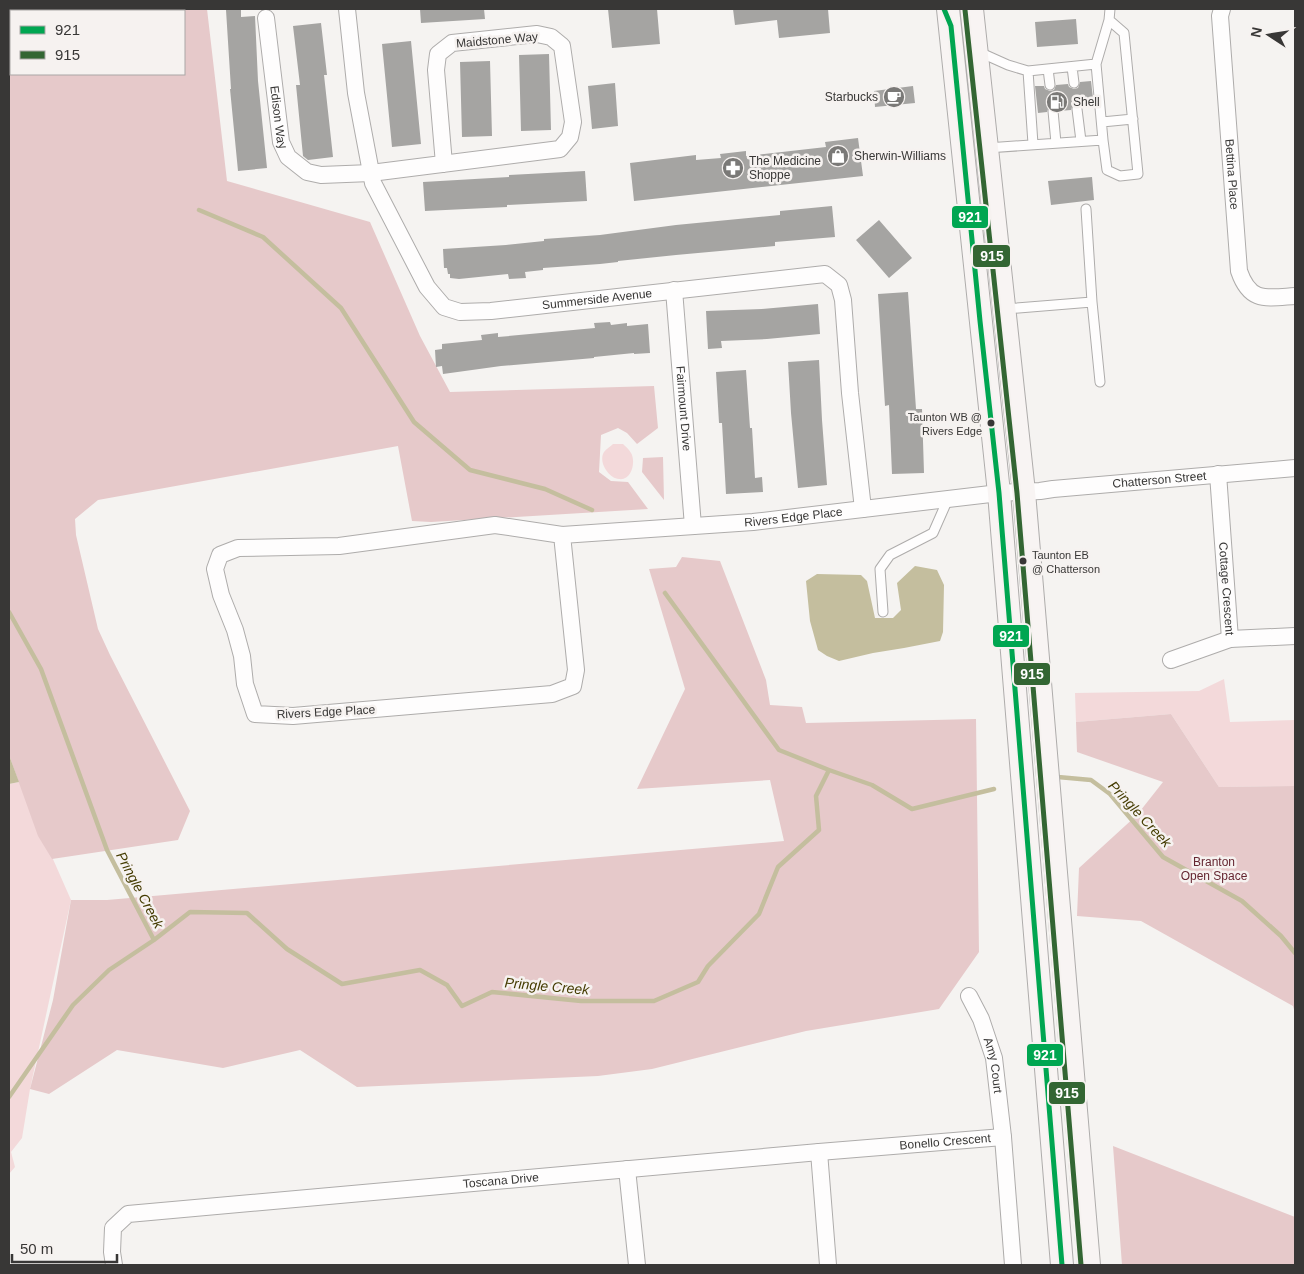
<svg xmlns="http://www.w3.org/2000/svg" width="1304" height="1274" viewBox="0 0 1304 1274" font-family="Helvetica,sans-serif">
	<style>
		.green { fill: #f3d9da }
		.forest { fill: #e6c9ca; fill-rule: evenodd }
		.water { fill: #c4be9e }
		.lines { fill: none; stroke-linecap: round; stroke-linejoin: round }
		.stream { stroke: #c4be9e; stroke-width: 4.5 }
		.building { fill: #a5a4a2 }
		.service-casing { stroke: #aeacab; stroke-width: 11 }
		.minor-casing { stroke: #aeacab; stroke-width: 18 }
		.secondary-casing { stroke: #aeacab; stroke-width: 24 }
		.service { stroke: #fefdfd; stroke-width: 9 }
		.minor { stroke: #fefdfd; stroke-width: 16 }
		.secondary { stroke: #f8f4f3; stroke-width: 22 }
		.bus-1-casing { stroke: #f6f2f0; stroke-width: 9 }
		.bus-2-casing { stroke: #f6f2f0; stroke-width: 9 }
		.bus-1 { stroke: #00a651; stroke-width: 5 }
		.bus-2 { stroke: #363; stroke-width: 5 }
		.bus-dot { fill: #383736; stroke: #f6f2f0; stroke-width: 2 }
		.labels { text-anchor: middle; stroke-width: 5; stroke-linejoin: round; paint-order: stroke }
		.bus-label { font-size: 11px; fill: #383736; stroke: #f6f2f0; text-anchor: end }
		.street-label { font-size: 12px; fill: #383736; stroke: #f6f2f0 }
		.poi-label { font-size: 12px; fill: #383736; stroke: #f6f2f0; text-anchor: start }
		.park-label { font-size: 12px; fill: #652631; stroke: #f6f2f0 }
		.water-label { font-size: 14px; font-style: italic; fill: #443b01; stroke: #f6f2f0 }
		.line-badge { stroke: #f6f2f0; stroke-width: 2 }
		.badge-label { font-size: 14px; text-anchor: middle; font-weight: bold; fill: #fff }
	</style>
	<rect width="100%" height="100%" fill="#f5f3f1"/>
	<path class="green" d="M 613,444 L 623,444 C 625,446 629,449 631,453 C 636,461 632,481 619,479 C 608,478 598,461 604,452 C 606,449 611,446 613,444 Z
		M 1224,679 L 1230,722 L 1295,720 L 1295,786 L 1219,787 L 1171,714 L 1076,722 L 1075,693 L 1199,691 Z
		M 19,782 L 71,900 L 30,1089 L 22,1138 L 11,1152 L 15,1167 L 9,1174 L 9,784 Z"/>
	<path class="forest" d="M 9,9 L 207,9 L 227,181 L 370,222 L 420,336 L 450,392 L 654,386 L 658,428 L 637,444 L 627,433 L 618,428 L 601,435 L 599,472 L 611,481 L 628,482 L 648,509 L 431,522 L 412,521 L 398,446 L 98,500 L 75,519 L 76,535 L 98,629 L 110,655 L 190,811 L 178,840 L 52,859 L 38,836 L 9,755 ZM 11,11 L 184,11 L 184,74 L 11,74 Z
		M 663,457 L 664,500 L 642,472 L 643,458 Z
		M 682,557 L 720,561 L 766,680 L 770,705 L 802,707 L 806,723 L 976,719 L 979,952 L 939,1009 L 806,1031 L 652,1069 L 598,1076 L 357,1087 L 300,1050 L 223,1068 L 117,1050 L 49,1094 L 30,1089 L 53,1000 L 71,900 L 107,900 L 784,841 L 770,780 L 637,789 L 685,689 L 649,569 L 676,567 Z
		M 1171,714 L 1219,787 L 1295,786 L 1295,1013 L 1293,1006 L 1141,921 L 1077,916 L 1079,868 L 1137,815 L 1163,782 L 1077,752 L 1076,722 Z
		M 1113,1146 L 1295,1217 L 1295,1265 L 1122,1265 Z"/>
	<path class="water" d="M 915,566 L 937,570 L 944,585 L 943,632 L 940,641 L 904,648 L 873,653 L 839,661 L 827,656 L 818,650 L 810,621 L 806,581 L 817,574 L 861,575 L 867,581 L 875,618 L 893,618 L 901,610 L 897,583 Z
		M 9,755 L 19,782 L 9,784 Z"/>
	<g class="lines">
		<path class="stream" d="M 199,210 L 263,237 L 341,308 L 414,422 L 470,470 L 545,489 L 592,510
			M 665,593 L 779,750 L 829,770 L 872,785 L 912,809 L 994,789
			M 9,612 L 41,669 L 107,850 L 154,940
			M 1058,777 L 1091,780 L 1110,794 L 1163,857 L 1242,901 L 1281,936 L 1295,953
			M 9,1097 L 73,1005 L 109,970 L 154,940 L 190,912 L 247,913 L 287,949 L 342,984 L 420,970 L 447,985 L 462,1006 L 492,992 L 581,1001 L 654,1001 L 698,982 L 708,966 L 759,914 L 778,867 L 819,830 L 816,796 L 829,770"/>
	</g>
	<path class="building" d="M 241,9 L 241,17 L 255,16 L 258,81 L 267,168 L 238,171 L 230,89 L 231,89 L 226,10 Z
		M 420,9 L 484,9 L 485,19 L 421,23 Z
		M 608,9 L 657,9 L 660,44 L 612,48 Z
		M 733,9 L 828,9 L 830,33 L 779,38 L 777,20 L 735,25 Z
		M 1076,19 L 1078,44 L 1037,47 L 1035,22 Z
		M 321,23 L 327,75 L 324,75 L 333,157 L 308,160 L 303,156 L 296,85 L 300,85 L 293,26 Z
		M 411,41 L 421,144 L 392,147 L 382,44 Z
		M 549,54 L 551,130 L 521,131 L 519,55 Z
		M 490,61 L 492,136 L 462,137 L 460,62 Z
		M 1091,81 L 1094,107 L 1083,108 L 1082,105 L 1077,103 L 1073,104 L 1071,110 L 1059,111 L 1058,107 L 1053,105 L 1049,106 L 1047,112 L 1038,113 L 1035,86 L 1044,86 L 1045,89 L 1050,91 L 1054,90 L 1056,85 L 1068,84 L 1069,87 L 1074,89 L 1078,88 L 1080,82 Z
		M 615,83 L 618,126 L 592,129 L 588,86 Z
		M 913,86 L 915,103 L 875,107 L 874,91 Z
		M 858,138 L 863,176 L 634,201 L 630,163 L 696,155 L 696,160 L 721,158 L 720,154 L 746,151 L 746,156 L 826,147 L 825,142 Z
		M 585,171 L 587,201 L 507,205 L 507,207 L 425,211 L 423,182 L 509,177 L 509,175 Z
		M 1092,177 L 1094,200 L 1051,205 L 1048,181 Z
		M 832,206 L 835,237 L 775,242 L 775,246 L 676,255 L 618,261 L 618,262 L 600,264 L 543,268 L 543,270 L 525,272 L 526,278 L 509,279 L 508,274 L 459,279 L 450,278 L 450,274 L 448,274 L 447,268 L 444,268 L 443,249 L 506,245 L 544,241 L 544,239 L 600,235 L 676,225 L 780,215 L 780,211 Z
		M 879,220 L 912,258 L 889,278 L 856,240 Z
		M 908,292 L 916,409 L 922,409 L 924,473 L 892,474 L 889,405 L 885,406 L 878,294 Z
		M 818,304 L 820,334 L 767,339 L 721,341 L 722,348 L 708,349 L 706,311 L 762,309 Z
		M 610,322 L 611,325 L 627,323 L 627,326 L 648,324 L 650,353 L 634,354 L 634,353 L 594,357 L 594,358 L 501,366 L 443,374 L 442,366 L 436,367 L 435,350 L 442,349 L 442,344 L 482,340 L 481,335 L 498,333 L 498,337 L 595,328 L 594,323 Z
		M 819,360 L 822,420 L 827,485 L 798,488 L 791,413 L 788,362 Z
		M 746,370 L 750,428 L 752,428 L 755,478 L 762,477 L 763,492 L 726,494 L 722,423 L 719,423 L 716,372 Z"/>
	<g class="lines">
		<g class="service-casing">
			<path id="service" d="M 979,52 L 1008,65 L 1028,71
				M 1072,67 L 1074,83
				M 1048,69 L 1050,85
				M 1077,109 L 1081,141
				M 1053,111 L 1056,143
				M 1102,122 L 1133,119
				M 1103,140 L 1107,170 L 1120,176 L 1138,174 L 1124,33 L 1109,20
				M 1033,144 L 1028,71 L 1096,64
				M 987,148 L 1103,140 L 1096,64 L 1109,20 L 1110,9
				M 1092,302 L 1100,382
				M 1005,309 L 1092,302 L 1086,209
				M 883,612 L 880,569 L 890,555 L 933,533 L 948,499"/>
		</g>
		<g class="minor-casing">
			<g id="minor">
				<path id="s1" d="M 347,9 L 356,93 L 373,183 L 427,287 L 444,307 L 460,312 L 491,311 L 825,274 L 839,285 L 843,300 L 850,393 L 863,509"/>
				<path id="s2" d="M 1222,9 L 1220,16 L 1239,271 C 1250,303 1266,298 1295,296"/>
				<path id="s3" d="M 266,18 L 281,142 L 288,157 L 307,172 L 321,175 L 371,173 L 560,149 L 570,137 L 573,122 L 562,46 L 551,37 L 537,34 L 452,43 L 438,54 L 436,70 L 444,164"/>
				<path id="s4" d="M 674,290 L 693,526"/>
				<path id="s5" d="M 1218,474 L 1230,639"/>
				<path id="s6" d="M 562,535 L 576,670 L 573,686 L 552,694 L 293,716 L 255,714 L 245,684 L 242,656 L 235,630 L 221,595 L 215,569 L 220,555 L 238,548 L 339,546 L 495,525 L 562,535 L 753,522 L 999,493 L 1040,491 L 1053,489 L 1295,468"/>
				<path d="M 1171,660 L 1230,639 L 1295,636"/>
				<path id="s7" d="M 969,996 L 981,1019 L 994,1058 L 1003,1137 L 1013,1265"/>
				<path d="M 819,1152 L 828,1265"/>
				<path d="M 627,1169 L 637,1265"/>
				<path id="s8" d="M 114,1265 L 112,1252 L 113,1228 L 128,1214 L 819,1152 L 1003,1137"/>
			</g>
		</g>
		<g class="secondary-casing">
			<path id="secondary" d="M 948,9 L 999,493 L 1062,1265
				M 972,9 L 1024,492 L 1089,1265"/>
		</g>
		<use href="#service" class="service"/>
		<use href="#minor" class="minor"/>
		<use href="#secondary" class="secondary"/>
		<g class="bus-1-casing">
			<path id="bus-1" d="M 944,9 L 951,26 L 980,321 L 999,493 L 1062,1265"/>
		</g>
		<g class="bus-2-casing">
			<path id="bus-2" d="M 965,10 L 1017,493 L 1081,1265"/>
		</g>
		<use href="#bus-1" class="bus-1"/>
		<use href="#bus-2" class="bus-2"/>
	</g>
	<defs>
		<g id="cafe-disc" transform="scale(1.125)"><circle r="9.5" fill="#7a7977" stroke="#f6f2f0"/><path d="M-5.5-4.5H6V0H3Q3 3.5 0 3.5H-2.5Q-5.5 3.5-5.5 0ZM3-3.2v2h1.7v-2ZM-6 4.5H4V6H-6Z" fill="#fff"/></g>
		<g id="fuel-disc" transform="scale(1.125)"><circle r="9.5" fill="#7a7977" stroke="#f6f2f0"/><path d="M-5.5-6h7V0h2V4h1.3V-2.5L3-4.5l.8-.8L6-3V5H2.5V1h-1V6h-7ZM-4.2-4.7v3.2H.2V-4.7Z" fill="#fff"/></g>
		<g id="shop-disc" transform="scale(1.125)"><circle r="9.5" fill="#7a7977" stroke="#f6f2f0"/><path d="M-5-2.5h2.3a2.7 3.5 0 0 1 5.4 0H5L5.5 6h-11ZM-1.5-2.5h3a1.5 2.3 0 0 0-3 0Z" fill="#fff"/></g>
		<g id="pharmacy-disc" transform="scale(1.125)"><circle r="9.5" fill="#7a7977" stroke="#f6f2f0"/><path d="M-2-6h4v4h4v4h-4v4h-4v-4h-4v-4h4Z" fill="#fff"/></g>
	</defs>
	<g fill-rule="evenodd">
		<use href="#cafe-disc" x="894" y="97"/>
		<use href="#fuel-disc" x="1057" y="102"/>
		<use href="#shop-disc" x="838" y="156"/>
		<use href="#pharmacy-disc" x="733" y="168"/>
	</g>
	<g class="bus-dot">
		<circle cx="991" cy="423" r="4.5"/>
		<circle cx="1023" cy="561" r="4.5"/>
	</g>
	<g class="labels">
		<g class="bus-label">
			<text x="982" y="421">Taunton WB @<tspan x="982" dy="14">Rivers Edge</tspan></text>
			<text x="1032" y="559" text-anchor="start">Taunton EB<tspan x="1032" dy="14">@ Chatterson</tspan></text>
		</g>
		<g class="street-label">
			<text transform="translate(497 40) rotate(-5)" y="4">Maidstone Way</text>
			<text dy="4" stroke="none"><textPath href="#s3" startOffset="100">Edison Way</textPath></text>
			<text dy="4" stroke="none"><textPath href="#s2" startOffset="166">Bettina Place</textPath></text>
			<text dy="4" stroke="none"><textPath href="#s1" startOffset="474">Summerside Avenue</textPath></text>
			<text dy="4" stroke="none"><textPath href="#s4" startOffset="119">Fairmount Drive</textPath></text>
			<text dy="4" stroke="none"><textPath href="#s6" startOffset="1584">Chatterson Street</textPath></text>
			<text dy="4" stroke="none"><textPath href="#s6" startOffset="1216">Rivers Edge Place</textPath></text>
			<text dy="4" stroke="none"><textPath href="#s5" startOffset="115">Cottage Crescent</textPath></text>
			<text transform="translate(326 712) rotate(-3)" y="4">Rivers Edge Place</text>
			<text dy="4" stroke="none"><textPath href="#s7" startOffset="74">Amy Court</textPath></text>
			<text dy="4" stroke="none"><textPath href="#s8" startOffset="878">Bonello Crescent</textPath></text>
			<text dy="4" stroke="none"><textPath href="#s8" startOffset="432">Toscana Drive</textPath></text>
		</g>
		<g class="poi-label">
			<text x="878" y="101" text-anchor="end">Starbucks</text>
			<text x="1073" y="106">Shell</text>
			<text x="854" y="160">Sherwin-Williams</text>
			<text x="749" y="165">The Medicine<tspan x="749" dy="14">Shoppe</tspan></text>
		</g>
		<g class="park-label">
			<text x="1214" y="866">Branton<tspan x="1214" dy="14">Open Space</tspan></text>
		</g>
		<g class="water-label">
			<text transform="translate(1140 814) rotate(47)" y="5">Pringle Creek</text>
			<text transform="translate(140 890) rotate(62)" y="5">Pringle Creek</text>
			<text transform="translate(547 986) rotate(5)" y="5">Pringle Creek</text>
		</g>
	</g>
	<g class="line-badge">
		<rect x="951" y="205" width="38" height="24" rx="5" fill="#00a651"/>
		<rect x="972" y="244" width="39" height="24" rx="5" fill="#363"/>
		<rect x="992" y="624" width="38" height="24" rx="5" fill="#00a651"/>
		<rect x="1013" y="662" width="38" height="24" rx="5" fill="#363"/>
		<rect x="1026" y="1043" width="38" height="24" rx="5" fill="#00a651"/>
		<rect x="1048" y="1081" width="38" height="24" rx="5" fill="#363"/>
	</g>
	<g class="badge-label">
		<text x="970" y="222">921</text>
		<text x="992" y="261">915</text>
		<text x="1011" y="641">921</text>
		<text x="1032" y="679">915</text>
		<text x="1045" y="1060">921</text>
		<text x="1067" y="1098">915</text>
	</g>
	<rect width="1304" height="1274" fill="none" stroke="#383736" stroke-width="20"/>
	<rect x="10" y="10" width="175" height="65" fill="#f6f2f0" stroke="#aaa7a6"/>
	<rect x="20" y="26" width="25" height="8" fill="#00a651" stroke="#aaa7a6"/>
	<text x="55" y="35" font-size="15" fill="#383736">921</text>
	<rect x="20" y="51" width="25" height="8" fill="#336633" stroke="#aaa7a6"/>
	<text x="55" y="60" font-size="15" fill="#383736">915</text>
	<g transform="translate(1269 35) rotate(282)" stroke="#f6f2f0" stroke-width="4" paint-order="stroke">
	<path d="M0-4L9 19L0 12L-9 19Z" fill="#383736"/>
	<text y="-8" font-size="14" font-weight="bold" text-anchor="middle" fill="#383736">N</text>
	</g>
	<path d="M12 1254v8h105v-8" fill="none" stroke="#383736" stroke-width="2.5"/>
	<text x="20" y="1254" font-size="15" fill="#383736" stroke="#f6f2f0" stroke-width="4" paint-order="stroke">50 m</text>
</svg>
